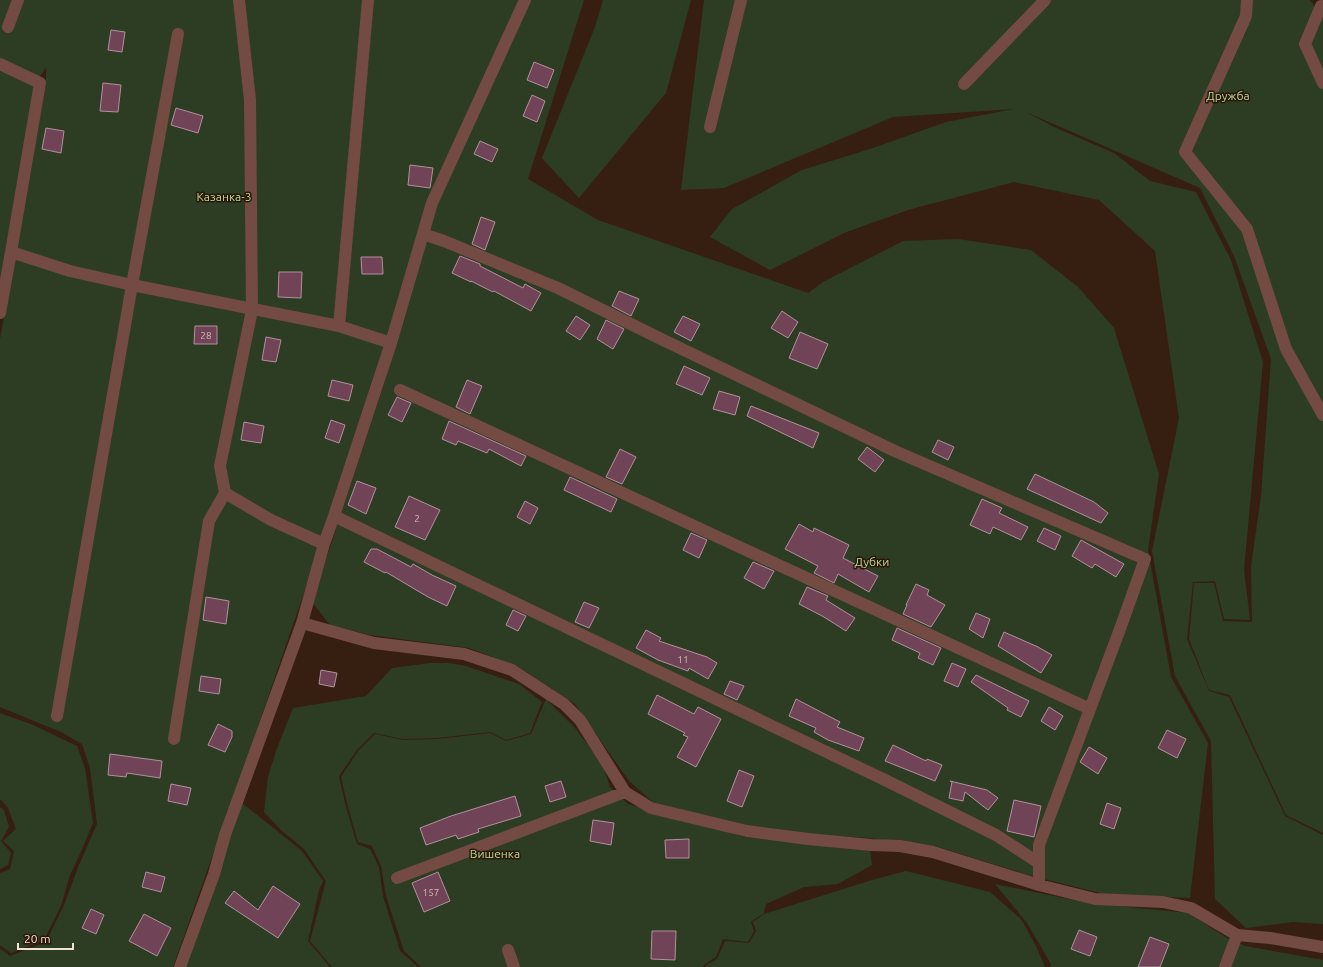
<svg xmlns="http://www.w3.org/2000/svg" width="1323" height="967" viewBox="0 0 1323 967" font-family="Ubuntu,sans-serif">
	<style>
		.green { fill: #2d3d23 }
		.building { fill: #704456; stroke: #b2909d }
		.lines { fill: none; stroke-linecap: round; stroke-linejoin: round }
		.minor { stroke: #734b43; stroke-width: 12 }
		.labels { text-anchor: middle; stroke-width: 3; stroke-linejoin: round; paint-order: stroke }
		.number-label { font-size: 10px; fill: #d1bab7 }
		.park-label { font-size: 12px; fill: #b4dc9c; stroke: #2c1607 }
	</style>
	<rect width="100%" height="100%" fill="#361f10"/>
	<path class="green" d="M 0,0 L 519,0 L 428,199 L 367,410 L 243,770 L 173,967 L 0,967 L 0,949 L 10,956 L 46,942 L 64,905 L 79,865 L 97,824 L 90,768 L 82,744 L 61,732 L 0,707 L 0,339 L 46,83 L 46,67 L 39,78 L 0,59 Z
		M 530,0 L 584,0 L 528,179 L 598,220 L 808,293 L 823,282 L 903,241 L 958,239 L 1031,250 L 1078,287 L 1114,328 L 1159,474 L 1148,550 L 1171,677 L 1208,743 L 1190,898 L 1104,894 L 1032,876 L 935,846 L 869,838 L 808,834 L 747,825 L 655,804 L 629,781 L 575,704 L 519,667 L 469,648 L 370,635 L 330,625 L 312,602 L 385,381 L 436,204 Z
		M 603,0 L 691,0 L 666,93 L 579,198 L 542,158 L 595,27 Z
		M 704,0 L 1310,0 L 1323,18 L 1323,833 L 1286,815 L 1230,695 L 1209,690 L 1189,639 L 1194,583 L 1214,583 L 1223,621 L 1252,622 L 1251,567 L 1261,496 L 1271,359 L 1234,256 L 1200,188 L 1026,112 L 1056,128 L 1114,153 L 1150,181 L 1196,192 L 1231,260 L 1263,362 L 1244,570 L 1250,620 L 1224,619 L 1215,581 L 1193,582 L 1187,639 L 1209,691 L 1229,697 L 1285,816 L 1323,835 L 1323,924 L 1293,922 L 1246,928 L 1215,899 L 1211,741 L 1175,676 L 1152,551 L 1179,418 L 1155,251 L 1099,200 L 1014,182 L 908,210 L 844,233 L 770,270 L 710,237 L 732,209 L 802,170 L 873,148 L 946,122 L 1014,109 L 893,117 L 724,188 L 681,190 Z
		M 0,69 L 35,86 L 0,284 Z
		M 430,663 L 449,663 L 466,666 L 519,684 L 542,702 L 530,733 L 506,740 L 490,732 L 437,738 L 403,739 L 374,733 L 357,750 L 339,776 L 346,807 L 357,844 L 370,849 L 379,867 L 383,896 L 400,951 L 418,967 L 332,967 L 310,941 L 326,881 L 304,849 L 281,830 L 264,812 L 268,777 L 276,751 L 293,708 L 366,696 L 392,668 Z
		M 546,699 L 575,728 L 602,763 L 610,787 L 628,804 L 745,837 L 870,851 L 872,865 L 838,884 L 804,887 L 766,904 L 764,913 L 751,922 L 754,931 L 748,942 L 723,939 L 716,957 L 705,964 L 703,967 L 421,967 L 404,951 L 386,896 L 381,866 L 372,846 L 358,842 L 348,807 L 341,777 L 358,751 L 375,734 L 403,740 L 437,739 L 490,733 L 506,741 L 531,734 Z
		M 0,713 L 33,725 L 77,746 L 85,768 L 93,823 L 79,856 L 70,875 L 61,906 L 44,940 L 11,953 L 0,945 L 0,873 L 10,869 L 14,851 L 3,841 L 16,829 L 8,808 L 0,799 Z
		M 242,803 L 302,851 L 323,881 L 319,890 L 308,941 L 330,967 L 186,967 Z
		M 0,807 L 4,810 L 9,827 L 1,841 L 11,853 L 8,865 L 0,869 Z
		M 906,871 L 990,892 L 1021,919 L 1036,946 L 1045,967 L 706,967 L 706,965 L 717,959 L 725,941 L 749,943 L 756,931 L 753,922 L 764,914 L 872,880 Z
		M 995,884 L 1088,903 L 1188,913 L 1227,938 L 1245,946 L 1323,960 L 1323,967 L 1050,967 L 1051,964 L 1027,923 Z"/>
	<path class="building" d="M 111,30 L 125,32 L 122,52 L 108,50 Z
		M 534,62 L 554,70 L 547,88 L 527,80 Z
		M 103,83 L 121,85 L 118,112 L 100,111 Z
		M 532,95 L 545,101 L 537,122 L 523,116 Z
		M 176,108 L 203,116 L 198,133 L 171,125 Z
		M 46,128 L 64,131 L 61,153 L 42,149 Z
		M 480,141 L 498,149 L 492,162 L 474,154 Z
		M 410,165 L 433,168 L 430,188 L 408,185 Z
		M 481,217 L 495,222 L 485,250 L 472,244 Z
		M 460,256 L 480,264 L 480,266 L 523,288 L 525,284 L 541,293 L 531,311 L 494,291 L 493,292 L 471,281 L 471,282 L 452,273 Z
		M 361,257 L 382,257 L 383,274 L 362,274 Z
		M 279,272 L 302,272 L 301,298 L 278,297 Z
		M 619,291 L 639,299 L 631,316 L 612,306 Z
		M 782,311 L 798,322 L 788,338 L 771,328 Z
		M 576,316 L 590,325 L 580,340 L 566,331 Z
		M 683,316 L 700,324 L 691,341 L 674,332 Z
		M 606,320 L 624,329 L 613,349 L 597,339 Z
		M 195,326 L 217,326 L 217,344 L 194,344 Z
		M 800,332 L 828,344 L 817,369 L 789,358 Z
		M 266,337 L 281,340 L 276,362 L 262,360 Z
		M 684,366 L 710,378 L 702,395 L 676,384 Z
		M 332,380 L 353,385 L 349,401 L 328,396 Z
		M 467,380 L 482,386 L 470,414 L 456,407 Z
		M 719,391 L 740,397 L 735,415 L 713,409 Z
		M 397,397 L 411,403 L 402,422 L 388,415 Z
		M 751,406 L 819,433 L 813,448 L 747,416 Z
		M 331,420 L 345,425 L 339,443 L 325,438 Z
		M 449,421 L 526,456 L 521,466 L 489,449 L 487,453 L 458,441 L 456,445 L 442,439 Z
		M 244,422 L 264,426 L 261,443 L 241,440 Z
		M 938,440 L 954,447 L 948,460 L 932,452 Z
		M 867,447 L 884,460 L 875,472 L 858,459 Z
		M 620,449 L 636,457 L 622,484 L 606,477 Z
		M 1035,474 L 1094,502 L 1108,513 L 1101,523 L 1027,489 Z
		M 570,477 L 617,499 L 611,512 L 564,490 Z
		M 357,481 L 376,488 L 366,514 L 348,505 Z
		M 409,496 L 440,510 L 425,540 L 395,527 Z
		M 982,499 L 1002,508 L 999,513 L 1028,527 L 1021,540 L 993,527 L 990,534 L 970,525 Z
		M 525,501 L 538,508 L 530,524 L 517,517 Z
		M 799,524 L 813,532 L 814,528 L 849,545 L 843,558 L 878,576 L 869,592 L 838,574 L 834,583 L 814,573 L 818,566 L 785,549 Z
		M 1044,528 L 1061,536 L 1055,550 L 1037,541 Z
		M 691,533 L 707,540 L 699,558 L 683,550 Z
		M 1081,540 L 1124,564 L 1116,577 L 1095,564 L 1092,568 L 1072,556 Z
		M 371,549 L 377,549 L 411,567 L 413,564 L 432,575 L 456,586 L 447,606 L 428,597 L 386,572 L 385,573 L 364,562 Z
		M 753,562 L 774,571 L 764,589 L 744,578 Z
		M 916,584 L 929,590 L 927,595 L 945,605 L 931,627 L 903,614 L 907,605 L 906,605 Z
		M 807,587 L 828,596 L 826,600 L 855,618 L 846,631 L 824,617 L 799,604 Z
		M 206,597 L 229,601 L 226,624 L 203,620 Z
		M 584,602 L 599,608 L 589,628 L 575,622 Z
		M 513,610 L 526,616 L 518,631 L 506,625 Z
		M 976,613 L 990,619 L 983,638 L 969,629 Z
		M 897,628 L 941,648 L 933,665 L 918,658 L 920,653 L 892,640 Z
		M 646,630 L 661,638 L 659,641 L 707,657 L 717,663 L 708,679 L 689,668 L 688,671 L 658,660 L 636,648 Z
		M 1004,632 L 1038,647 L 1052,655 L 1041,673 L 998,646 Z
		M 952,663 L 966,669 L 958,687 L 944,681 Z
		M 321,670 L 337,673 L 334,687 L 319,684 Z
		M 976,675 L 1029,701 L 1021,717 L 1007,710 L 1008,708 L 971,682 Z
		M 201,676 L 221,679 L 219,694 L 199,691 Z
		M 730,681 L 744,686 L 737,700 L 724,694 Z
		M 657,695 L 694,714 L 698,707 L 721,719 L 696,767 L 677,757 L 688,737 L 683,735 L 685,733 L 648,714 Z
		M 796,699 L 840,722 L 837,727 L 864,738 L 859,751 L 828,740 L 814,732 L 816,728 L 789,716 Z
		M 1049,707 L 1063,716 L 1055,730 L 1041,721 Z
		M 218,724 L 232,731 L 232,737 L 225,752 L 208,745 Z
		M 1167,730 L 1186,739 L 1177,758 L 1158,748 Z
		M 893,745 L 926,761 L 927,759 L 942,765 L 935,781 L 885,761 Z
		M 1089,747 L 1107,758 L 1098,774 L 1080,762 Z
		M 110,754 L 162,761 L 160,778 L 127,773 L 126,777 L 108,775 Z
		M 739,770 L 754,776 L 742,807 L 727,801 Z
		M 561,781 L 566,797 L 550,802 L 545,786 Z
		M 950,781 L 987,790 L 998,798 L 988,810 L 965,792 L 963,801 L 949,798 L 952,782 Z
		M 171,784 L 191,788 L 187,805 L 168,801 Z
		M 515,796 L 521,816 L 478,829 L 479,832 L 458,839 L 456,835 L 426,845 L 420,828 L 451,816 Z
		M 1014,800 L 1041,806 L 1034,837 L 1007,831 Z
		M 1107,803 L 1121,808 L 1114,829 L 1100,824 Z
		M 593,820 L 614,823 L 611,845 L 590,841 Z
		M 689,839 L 689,858 L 666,858 L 665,840 Z
		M 146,872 L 165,877 L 161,892 L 142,887 Z
		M 438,872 L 450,901 L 424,912 L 412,883 Z
		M 273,886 L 300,904 L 278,938 L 225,903 L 234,891 L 258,910 Z
		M 91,909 L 104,915 L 96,934 L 82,928 Z
		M 144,914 L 171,928 L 157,956 L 129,941 Z
		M 1079,930 L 1097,937 L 1090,956 L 1071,949 Z
		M 652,931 L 676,931 L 675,960 L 651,959 Z
		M 1150,937 L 1169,944 L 1160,967 L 1138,967 Z"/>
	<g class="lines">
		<path class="minor" d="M 1247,0 L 1246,16 L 1185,152 L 1247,229 L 1286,349 L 1323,415
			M 1321,6 L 1305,44 L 1323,83
			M 8,27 L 18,0
			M 0,64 L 40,83 L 11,252 L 70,271 L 132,285 L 339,326 L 391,343
			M 964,84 L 1045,0
			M 710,127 L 741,0
			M 423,234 L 444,241 L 558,288 L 661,339 L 897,452 L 1145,559 L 1120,629 L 1039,845 L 1039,885
			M 0,313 L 11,252
			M 339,326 L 368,0
			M 400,390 L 1090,709
			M 225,493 L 271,520 L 324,544
			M 334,516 L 885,780 L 996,835 L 1039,863
			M 302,623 L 374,643 L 464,654 L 512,670 L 564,704 L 580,720 L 625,792 L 651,808 L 747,831 L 808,839 L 871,845 L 900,846 L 933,852 L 1039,885 L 1095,899 L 1163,902 L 1191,908 L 1237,935 L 1270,938 L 1323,947
			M 57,716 L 132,285 L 178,34
			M 174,739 L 209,521 L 225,493 L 220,466 L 252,310 L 250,100 L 239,0
			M 397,878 L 625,792
			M 508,950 L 514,967
			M 180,967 L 214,874 L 225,835 L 302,623 L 324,544 L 334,516 L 391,343 L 432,203 L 525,0
			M 1225,967 L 1237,935"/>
	</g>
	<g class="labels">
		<g class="number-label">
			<text x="206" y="339">28</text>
			<text x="417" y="522">2</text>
			<text x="683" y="663">11</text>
			<text x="431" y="896">157</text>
		</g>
		<g class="park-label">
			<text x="1228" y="100">Дружба</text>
			<text x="224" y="201">Казанка-3</text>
			<text x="872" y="566">Дубки</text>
			<text x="495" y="858">Вишенка</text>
		</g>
	</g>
	<path d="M18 943v6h55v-6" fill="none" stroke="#f1e1d7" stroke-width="2"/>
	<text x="24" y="943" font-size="12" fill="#f1e1d7" stroke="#2c1607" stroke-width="3" paint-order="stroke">20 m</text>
</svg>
